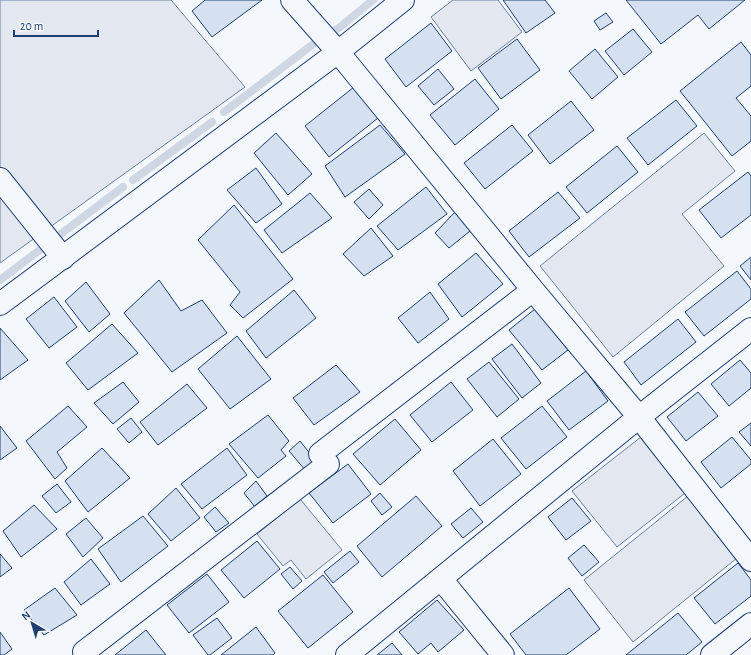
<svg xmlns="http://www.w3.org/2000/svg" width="751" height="655" viewBox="0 0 751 655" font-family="'Alegreya Sans',sans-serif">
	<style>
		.parking { fill: #e3e8f0; stroke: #687fa3 }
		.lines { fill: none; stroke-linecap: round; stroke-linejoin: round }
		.stream { stroke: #cfd7e4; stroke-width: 8 }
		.building { fill: #d5e0f0; stroke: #1d3f73 }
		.minor-casing { stroke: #1d3f73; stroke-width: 24 }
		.tertiary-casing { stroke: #1d3f73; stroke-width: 24 }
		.minor { stroke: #f4f7fb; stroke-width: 22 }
		.tertiary { stroke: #f4f7fb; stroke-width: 22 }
	</style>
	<rect width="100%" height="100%" fill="#f4f7fb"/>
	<path class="parking" d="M 0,0 L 171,0 L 245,87 L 0,263 Z
		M 453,0 L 498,0 L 522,32 L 471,71 L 431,17 Z
		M 704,133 L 735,171 L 682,214 L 724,266 L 613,357 L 540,266 Z
		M 641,437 L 685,493 L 617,547 L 572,491 Z
		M 688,496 L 737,558 L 633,642 L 584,580 Z
		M 300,499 L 342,550 L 306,579 L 291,560 L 283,566 L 257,534 Z"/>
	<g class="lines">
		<path class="stream" d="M 224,112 L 312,45 L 340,27 L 373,0
			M 133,180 L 212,122
			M 0,280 L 123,187"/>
	</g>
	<path class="building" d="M 205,0 L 262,0 L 212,37 L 192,11 Z
		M 503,0 L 545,0 L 555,13 L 526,33 Z
		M 626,0 L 745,0 L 709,29 L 698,15 L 661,44 Z
		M 606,13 L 613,22 L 600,30 L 594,21 Z
		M 431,23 L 452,51 L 406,87 L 385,59 Z
		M 633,29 L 652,52 L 624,75 L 605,51 Z
		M 517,39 L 540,70 L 501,99 L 478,68 Z
		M 741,42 L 751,55 L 751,86 L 736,98 L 751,116 L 751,141 L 732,156 L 680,91 Z
		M 595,49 L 618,77 L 592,99 L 569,71 Z
		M 438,69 L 454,89 L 434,105 L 418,86 Z
		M 475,79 L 499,109 L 455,145 L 430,115 Z
		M 354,87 L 378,118 L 329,157 L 305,126 Z
		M 676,100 L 697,126 L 648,165 L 627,138 Z
		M 571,101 L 594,130 L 550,164 L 528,135 Z
		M 380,125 L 405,154 L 345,197 L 325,166 Z
		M 512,125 L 533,151 L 485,189 L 464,163 Z
		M 276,133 L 312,174 L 288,195 L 254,153 Z
		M 617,146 L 638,172 L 587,213 L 566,187 Z
		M 256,168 L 282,204 L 256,223 L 227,190 Z
		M 748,172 L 751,176 L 751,215 L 721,238 L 699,210 Z
		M 426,187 L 447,214 L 398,250 L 377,226 Z
		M 369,189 L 383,205 L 369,219 L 354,202 Z
		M 558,192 L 580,218 L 529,257 L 509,231 Z
		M 310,193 L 332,218 L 282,253 L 264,230 Z
		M 234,205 L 293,279 L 243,318 L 230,305 L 240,292 L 198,240 Z
		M 455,212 L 470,231 L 449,248 L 435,233 Z
		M 371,228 L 393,256 L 364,276 L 343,254 Z
		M 476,253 L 503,284 L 462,317 L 438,284 Z
		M 751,257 L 751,280 L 740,266 Z
		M 737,271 L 751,289 L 751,299 L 704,336 L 685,312 Z
		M 159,280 L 181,311 L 202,300 L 227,333 L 172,372 L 124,313 Z
		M 86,282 L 110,314 L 89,332 L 65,301 Z
		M 294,290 L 316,318 L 266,358 L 246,331 Z
		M 430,292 L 449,319 L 418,343 L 398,318 Z
		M 54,297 L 77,327 L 49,348 L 26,319 Z
		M 535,309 L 568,350 L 542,370 L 509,330 Z
		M 678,319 L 696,342 L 641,385 L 624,362 Z
		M 112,324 L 138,353 L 88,390 L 66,363 Z
		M 0,328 L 28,360 L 0,380 Z
		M 237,336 L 271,379 L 230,409 L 198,369 Z
		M 512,344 L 541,383 L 522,398 L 492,359 Z
		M 740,360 L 751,373 L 751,388 L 729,406 L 711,384 Z
		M 489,362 L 519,399 L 497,417 L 467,379 Z
		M 336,365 L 360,392 L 314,425 L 293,398 Z
		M 586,371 L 608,401 L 569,430 L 547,401 Z
		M 123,382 L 139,402 L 113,424 L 94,403 Z
		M 451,382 L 473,410 L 432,442 L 410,415 Z
		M 187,384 L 207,408 L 158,445 L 140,422 Z
		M 698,392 L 718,416 L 686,441 L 667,417 Z
		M 68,406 L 87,427 L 57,452 L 67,468 L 55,479 L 26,441 Z
		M 542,406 L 567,437 L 526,469 L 501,438 Z
		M 268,415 L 289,441 L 281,450 L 286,456 L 258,478 L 229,444 Z
		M 131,418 L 142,432 L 129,443 L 117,429 Z
		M 395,419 L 421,450 L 380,485 L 353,454 Z
		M 751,423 L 751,446 L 739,432 Z
		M 0,426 L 17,448 L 0,460 Z
		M 732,437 L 751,460 L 751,464 L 721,488 L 701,462 Z
		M 493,439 L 521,474 L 480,506 L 453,471 Z
		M 300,441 L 316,461 L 306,471 L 289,451 Z
		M 102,448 L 130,478 L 88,512 L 65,481 Z
		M 227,448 L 247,475 L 202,509 L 181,484 Z
		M 348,464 L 371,494 L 333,523 L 309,493 Z
		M 256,481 L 267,496 L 255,507 L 244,493 Z
		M 57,484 L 71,502 L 56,513 L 42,496 Z
		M 176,488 L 200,518 L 171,541 L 148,514 Z
		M 380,493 L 392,507 L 382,515 L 371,501 Z
		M 416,496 L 442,526 L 382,577 L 357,546 Z
		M 572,498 L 591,521 L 566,540 L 548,517 Z
		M 34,505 L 57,529 L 21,557 L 3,531 Z
		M 215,507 L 229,523 L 216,532 L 204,517 Z
		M 471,508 L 483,522 L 463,538 L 451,524 Z
		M 143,516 L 168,546 L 121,582 L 98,549 Z
		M 86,518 L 103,538 L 83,557 L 66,534 Z
		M 257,541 L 280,569 L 244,598 L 221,570 Z
		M 584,545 L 599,562 L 582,576 L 568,558 Z
		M 350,551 L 359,562 L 333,583 L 324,572 Z
		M 0,554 L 12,568 L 0,577 Z
		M 91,559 L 110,584 L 81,605 L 64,582 Z
		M 738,563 L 751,580 L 751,596 L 715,624 L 694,598 Z
		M 290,567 L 302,581 L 293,589 L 281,574 Z
		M 207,574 L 229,602 L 189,633 L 167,605 Z
		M 323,575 L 353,612 L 308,648 L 278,611 Z
		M 55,588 L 77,615 L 44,635 L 24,610 Z
		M 569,588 L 600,629 L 566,655 L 526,655 L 510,634 Z
		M 437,600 L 464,630 L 438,652 L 431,643 L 418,654 L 399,632 Z
		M 678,613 L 702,642 L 686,655 L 626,655 Z
		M 217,618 L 232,638 L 210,655 L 208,655 L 193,635 Z
		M 256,627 L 275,653 L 273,655 L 221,655 Z
		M 146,630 L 166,655 L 115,655 Z
		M 0,632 L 12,649 L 4,655 L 0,655 Z
		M 392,643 L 402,655 L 377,655 Z"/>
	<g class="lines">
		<g class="minor-casing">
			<path id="minor" d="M 292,0 L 338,52 L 533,290 L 639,417 L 751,560
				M 0,179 L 63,258
				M 441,579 L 503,655
				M 84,652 L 328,464 L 320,454 L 533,290
				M 347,655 L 639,417 L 751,329
				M 712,655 L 751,624"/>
		</g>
		<g class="tertiary-casing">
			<path id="tertiary" d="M 0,304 L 338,52 L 403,0"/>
		</g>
		<use href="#minor" class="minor"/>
		<use href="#tertiary" class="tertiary"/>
	</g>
	<g transform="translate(32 623) rotate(322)" stroke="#f4f7fb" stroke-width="3" paint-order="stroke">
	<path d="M0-3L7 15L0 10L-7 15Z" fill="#1d3f73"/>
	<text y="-6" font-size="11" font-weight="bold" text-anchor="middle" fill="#1d3f73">N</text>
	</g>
	<path d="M14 30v6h84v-6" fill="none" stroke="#1d3f73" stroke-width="2"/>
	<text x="20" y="30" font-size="12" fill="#1d3f73" stroke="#f4f7fb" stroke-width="3" paint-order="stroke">20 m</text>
</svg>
